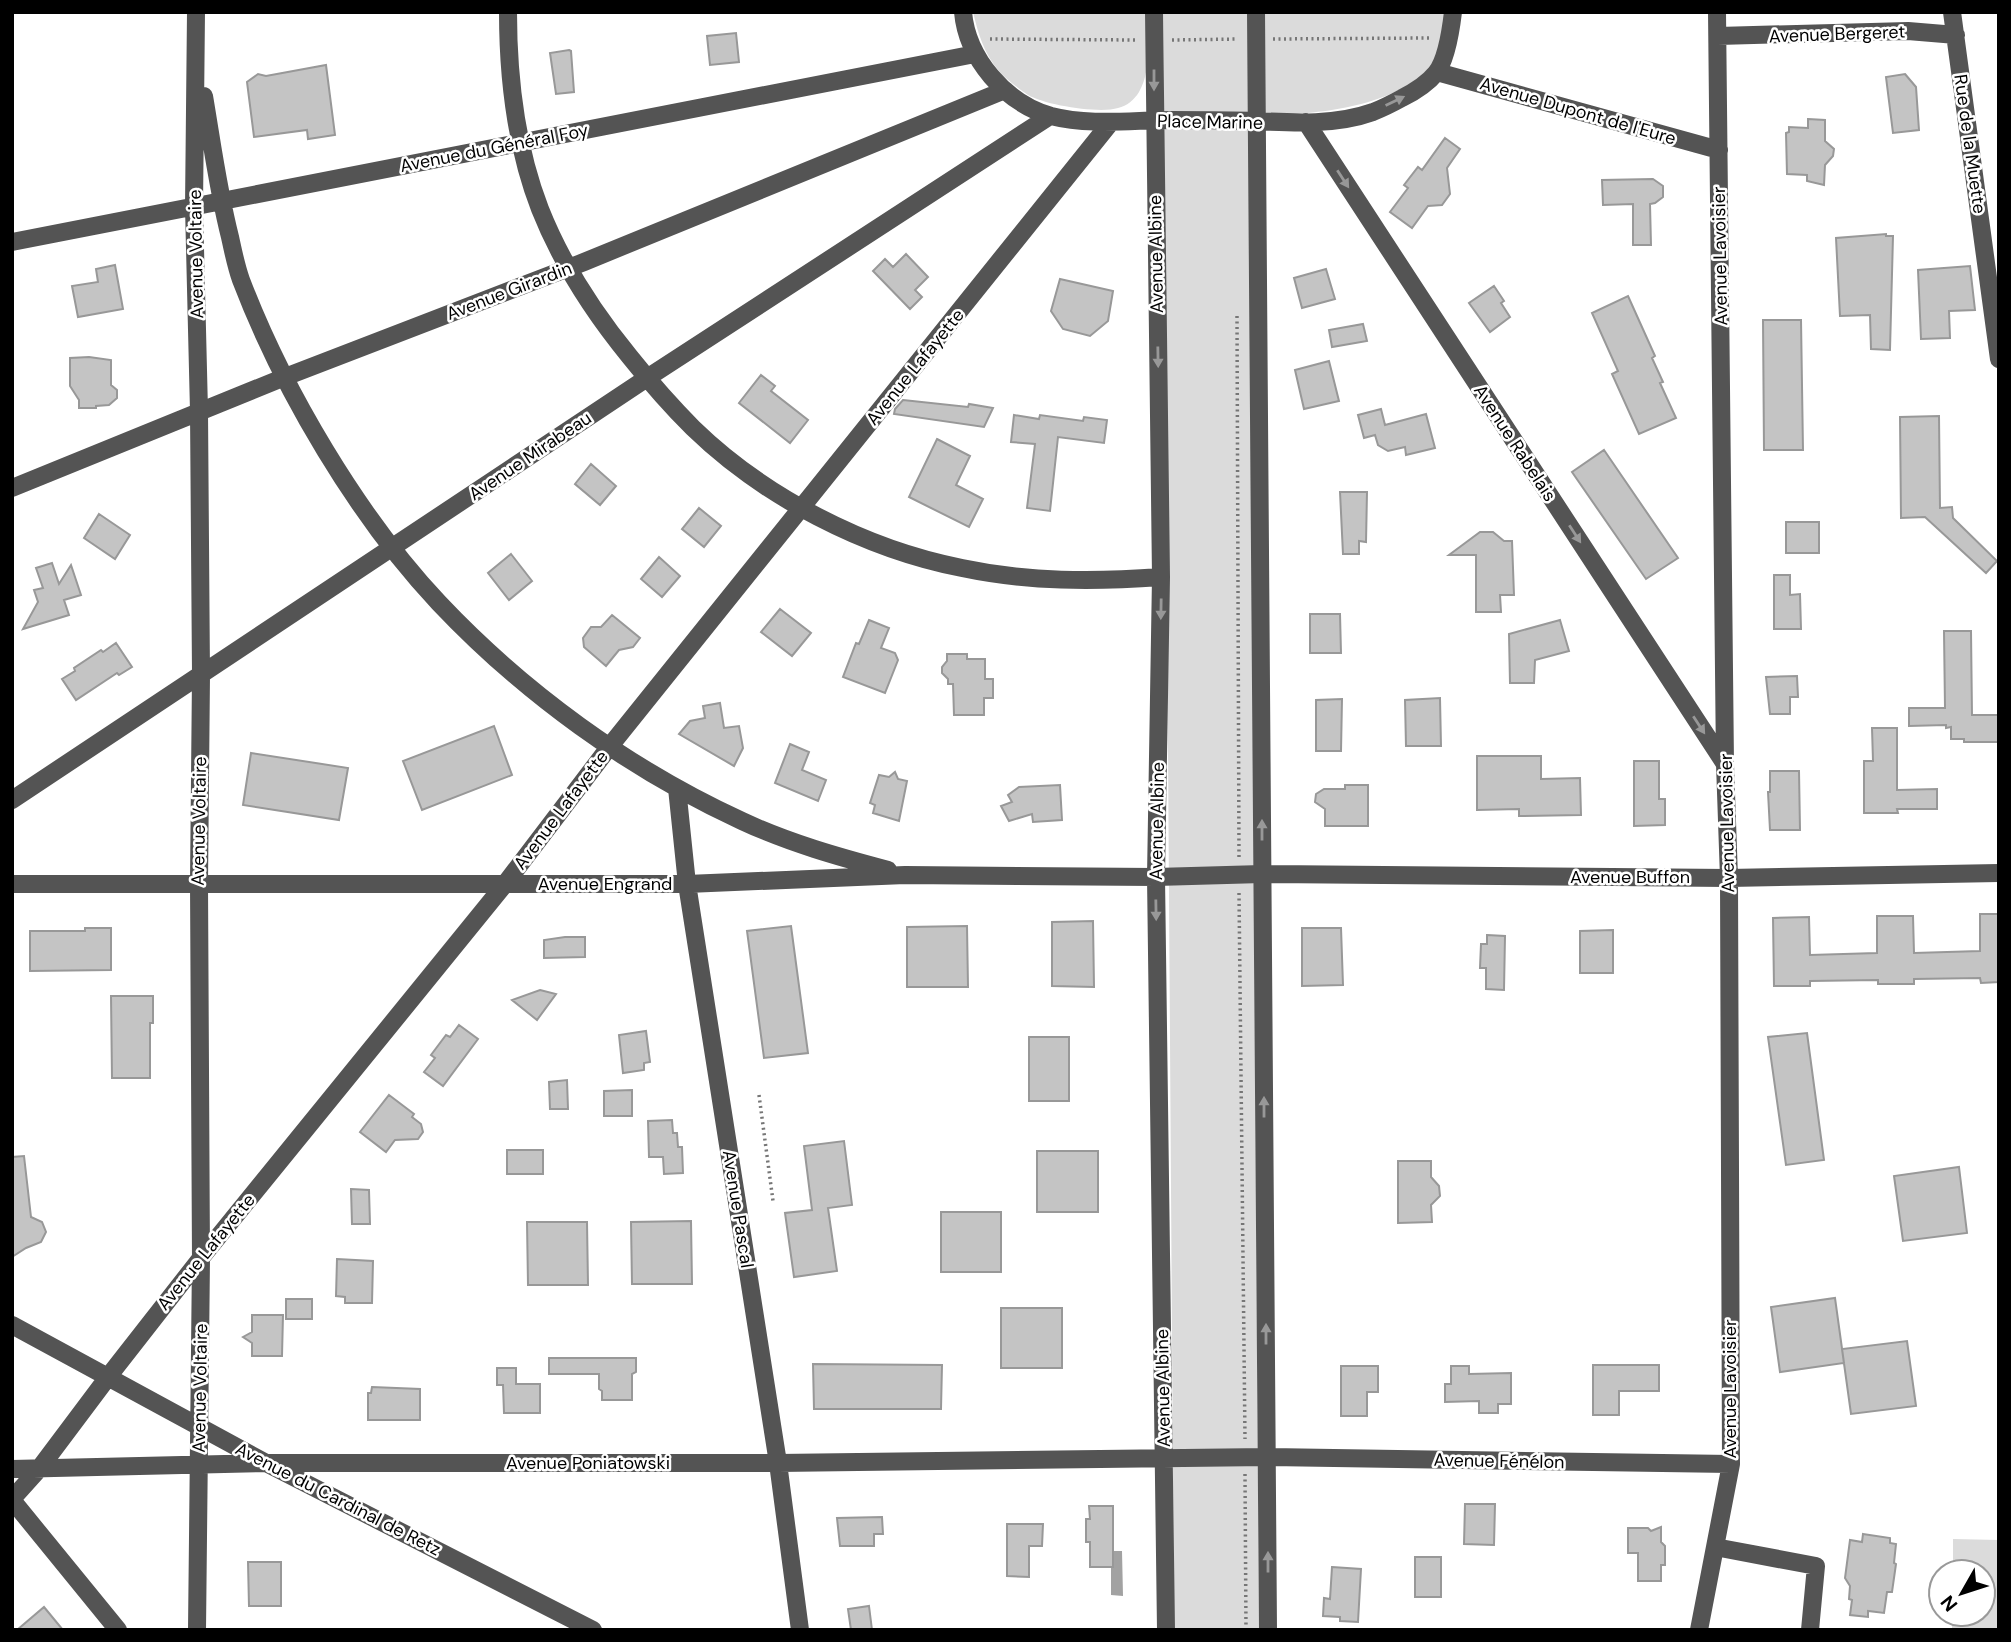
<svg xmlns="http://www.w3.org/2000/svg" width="2011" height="1642" viewBox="0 0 2011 1642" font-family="'DM Sans',sans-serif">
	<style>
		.green { fill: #dbdbdb }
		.water { fill: #a2a2a2 }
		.building { fill: #c4c4c4; stroke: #989898; stroke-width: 2 }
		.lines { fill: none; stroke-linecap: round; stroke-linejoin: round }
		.path { stroke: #767676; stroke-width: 3.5; stroke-dasharray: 2 3.5; stroke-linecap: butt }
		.minor { stroke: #545454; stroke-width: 18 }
		.oneway { fill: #989898 }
		.labels { text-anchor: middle; stroke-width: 5; stroke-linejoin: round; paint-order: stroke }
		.street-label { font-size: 18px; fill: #000; stroke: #fff }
	</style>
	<rect width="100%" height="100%" fill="#fff"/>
	<path class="green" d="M 973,12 L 1147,12 C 1147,37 1152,70 1139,92 C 1134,100 1127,106 1118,108 C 1100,114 1045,105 1028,95 C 1019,89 1006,79 999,71 C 984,54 978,33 973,12 Z
		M 1163,12 L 1248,12 L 1259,1630 L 1174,1630 Z
		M 1265,12 L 1445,12 C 1446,24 1439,55 1432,64 C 1400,106 1314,116 1265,114 Z
		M 1953,1539 L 1999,1540 L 1999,1630 L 1952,1630 L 1952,1614 L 1983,1614 L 1983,1572 L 1953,1572 Z"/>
	<path class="water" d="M 1114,1551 L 1122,1551 L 1123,1596 L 1111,1595 L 1111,1567 L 1114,1566 Z"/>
	<path class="building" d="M 736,33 L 739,62 L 710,65 L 707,36 Z
		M 569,50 L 571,51 L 574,92 L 556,94 L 550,53 Z
		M 326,65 L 335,135 L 308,139 L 307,130 L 254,137 L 247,82 L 258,74 L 266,76 Z
		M 1905,74 L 1916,87 L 1919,130 L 1893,133 L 1886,77 Z
		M 1808,119 L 1825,120 L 1825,141 L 1834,149 L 1833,156 L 1825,165 L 1824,185 L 1807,181 L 1807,175 L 1787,174 L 1786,133 L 1789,132 L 1789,127 L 1808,128 Z
		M 1445,138 L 1460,149 L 1447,168 L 1450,194 L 1442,205 L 1428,206 L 1412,228 L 1390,212 L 1408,188 L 1404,185 L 1418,167 L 1422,170 Z
		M 1653,179 L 1663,186 L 1663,197 L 1655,203 L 1650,204 L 1651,245 L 1633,245 L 1633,204 L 1603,205 L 1602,180 Z
		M 1886,234 L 1886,236 L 1893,236 L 1890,350 L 1871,349 L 1870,315 L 1840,316 L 1836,238 Z
		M 906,254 L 928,277 L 915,290 L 922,297 L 910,309 L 873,271 L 885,259 L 893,267 Z
		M 115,265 L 123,309 L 78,317 L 72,286 L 98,282 L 96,269 Z
		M 1970,266 L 1975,310 L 1949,311 L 1950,338 L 1921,339 L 1918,270 Z
		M 1326,269 L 1335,299 L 1302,308 L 1294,278 Z
		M 1060,279 L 1113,291 L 1108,321 L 1090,336 L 1063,329 L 1051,311 Z
		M 1494,286 L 1504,301 L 1501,303 L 1510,317 L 1490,332 L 1469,303 Z
		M 1628,296 L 1655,356 L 1652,358 L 1663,382 L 1660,383 L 1676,418 L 1639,434 L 1612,374 L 1618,371 L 1592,313 Z
		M 1763,320 L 1801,320 L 1803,450 L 1764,450 Z
		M 1363,324 L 1367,341 L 1332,347 L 1329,330 Z
		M 89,357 L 111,360 L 111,385 L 117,390 L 117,398 L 109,405 L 96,406 L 96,408 L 79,408 L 79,400 L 70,386 L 70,358 Z
		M 1329,361 L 1339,401 L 1304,409 L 1295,370 Z
		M 761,375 L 775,386 L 771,391 L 808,420 L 790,443 L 739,403 Z
		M 903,400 L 968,407 L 969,404 L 993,408 L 984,427 L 894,414 L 895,409 Z
		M 1381,409 L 1385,425 L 1426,414 L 1435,448 L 1406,455 L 1405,447 L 1388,451 L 1378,445 L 1375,435 L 1364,438 L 1358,415 Z
		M 1014,415 L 1039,419 L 1040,415 L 1083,421 L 1084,417 L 1107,420 L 1104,443 L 1058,437 L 1050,511 L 1027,508 L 1035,444 L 1011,442 Z
		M 1939,416 L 1940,508 L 1952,507 L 1953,518 L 1997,561 L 1986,573 L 1925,517 L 1901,518 L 1900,417 Z
		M 937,439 L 970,456 L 956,485 L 983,499 L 969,527 L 909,497 Z
		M 1604,450 L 1678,558 L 1646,579 L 1572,472 Z
		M 591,464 L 616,486 L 600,505 L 575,484 Z
		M 1340,492 L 1367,492 L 1366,542 L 1359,541 L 1359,554 L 1343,554 Z
		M 699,508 L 721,526 L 704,547 L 682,529 Z
		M 99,514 L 130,535 L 115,559 L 84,538 Z
		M 1786,522 L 1819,522 L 1819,553 L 1786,553 Z
		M 1480,532 L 1493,532 L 1504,541 L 1512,541 L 1514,595 L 1500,595 L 1501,612 L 1476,612 L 1476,555 L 1449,555 Z
		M 511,554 L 532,581 L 509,600 L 488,573 Z
		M 659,557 L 680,576 L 662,597 L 641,579 Z
		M 52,563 L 59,584 L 71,565 L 81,595 L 64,600 L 69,615 L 23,629 L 38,602 L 34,590 L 43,588 L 36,568 Z
		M 1774,575 L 1790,575 L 1790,595 L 1800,594 L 1801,629 L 1774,629 Z
		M 780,609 L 811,633 L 792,656 L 761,632 Z
		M 1310,614 L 1340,614 L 1341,653 L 1310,653 Z
		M 612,615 L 640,638 L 633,647 L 619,650 L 606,666 L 584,647 L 583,638 L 591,627 L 601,627 Z
		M 869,620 L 889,628 L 881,648 L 895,653 L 898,660 L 885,693 L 843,677 L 856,643 L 859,644 Z
		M 1560,620 L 1569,651 L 1535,660 L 1534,683 L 1510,683 L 1509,634 Z
		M 1944,631 L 1971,631 L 1972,715 L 1999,715 L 1999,742 L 1964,742 L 1964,739 L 1951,739 L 1951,727 L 1946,728 L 1946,725 L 1909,726 L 1909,708 L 1945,708 Z
		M 116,643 L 132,667 L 119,675 L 117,673 L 76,700 L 62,679 L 75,671 L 74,668 L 101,650 L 103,652 Z
		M 947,654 L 967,654 L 967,659 L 985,659 L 985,679 L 993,679 L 993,698 L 984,698 L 984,715 L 954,715 L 953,684 L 948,684 L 948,679 L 942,673 L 942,667 L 947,661 Z
		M 1797,676 L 1798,697 L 1790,697 L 1790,714 L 1770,714 L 1766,677 Z
		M 1440,698 L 1441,746 L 1406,746 L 1405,700 Z
		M 1342,699 L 1341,751 L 1316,751 L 1316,700 Z
		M 720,703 L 724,728 L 739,726 L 743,748 L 734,766 L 679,734 L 690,721 L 705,718 L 703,706 Z
		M 494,726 L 512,775 L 422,810 L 403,761 Z
		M 1872,728 L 1897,728 L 1897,790 L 1937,789 L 1937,809 L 1897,809 L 1898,813 L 1864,813 L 1864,761 L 1873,761 Z
		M 790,744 L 809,752 L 802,770 L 826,780 L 818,801 L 775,783 Z
		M 251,753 L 348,768 L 339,820 L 243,805 Z
		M 1477,756 L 1541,756 L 1541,779 L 1580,778 L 1581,815 L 1519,816 L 1519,809 L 1477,810 Z
		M 1634,761 L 1659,761 L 1659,799 L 1665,799 L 1665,825 L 1634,826 Z
		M 1770,771 L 1799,771 L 1800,830 L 1770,830 L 1768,792 L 1770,792 Z
		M 895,772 L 898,779 L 907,781 L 899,821 L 873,813 L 875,805 L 870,803 L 879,775 L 889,777 Z
		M 1060,785 L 1062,820 L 1033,822 L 1032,814 L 1009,821 L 1001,806 L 1012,802 L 1008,795 L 1019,787 Z
		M 1345,785 L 1368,785 L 1368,826 L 1325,826 L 1325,809 L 1315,802 L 1316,794 L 1324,789 L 1345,789 Z
		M 1980,914 L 1999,914 L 1999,982 L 1981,983 L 1980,978 L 1914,979 L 1914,984 L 1878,984 L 1878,980 L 1810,981 L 1810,986 L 1774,986 L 1773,918 L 1809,917 L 1810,955 L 1877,953 L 1877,916 L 1913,916 L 1914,953 L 1980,951 Z
		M 1093,921 L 1094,987 L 1052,986 L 1052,922 Z
		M 791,926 L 808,1053 L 764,1058 L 747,931 Z
		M 967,926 L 968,987 L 907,987 L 907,927 Z
		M 85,928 L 111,928 L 111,970 L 30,971 L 30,931 L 85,931 Z
		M 1302,928 L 1341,928 L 1343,985 L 1302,986 Z
		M 1613,930 L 1613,973 L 1580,973 L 1580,931 Z
		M 1487,935 L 1505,936 L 1504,990 L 1486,989 L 1486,968 L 1480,968 L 1481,944 L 1487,944 Z
		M 565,937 L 585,937 L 585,957 L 544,958 L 544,940 Z
		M 540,990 L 556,994 L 537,1020 L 512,1000 Z
		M 111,996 L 153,996 L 153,1023 L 150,1023 L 150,1078 L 112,1078 Z
		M 459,1025 L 478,1039 L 443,1086 L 424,1072 L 435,1058 L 431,1055 L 446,1035 L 450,1037 Z
		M 646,1031 L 650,1062 L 644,1063 L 644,1070 L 623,1073 L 619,1035 Z
		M 1807,1033 L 1824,1160 L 1786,1165 L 1768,1037 Z
		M 1029,1037 L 1069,1037 L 1069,1101 L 1029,1101 Z
		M 567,1080 L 568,1109 L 550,1109 L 549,1082 Z
		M 632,1090 L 632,1116 L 604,1116 L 604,1091 Z
		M 389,1095 L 414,1114 L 412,1117 L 421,1124 L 423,1132 L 418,1139 L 395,1140 L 386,1152 L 360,1132 Z
		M 672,1120 L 673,1133 L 677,1133 L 678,1147 L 682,1147 L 683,1173 L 664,1174 L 663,1157 L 649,1157 L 648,1121 Z
		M 844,1141 L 852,1205 L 828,1208 L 837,1271 L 794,1277 L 785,1213 L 812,1210 L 804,1146 Z
		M 507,1150 L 543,1150 L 543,1174 L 507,1174 Z
		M 1037,1151 L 1098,1151 L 1098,1212 L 1037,1212 Z
		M 24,1156 L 31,1217 L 42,1222 L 46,1232 L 41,1242 L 26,1248 L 12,1257 L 12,1157 Z
		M 1398,1161 L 1431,1161 L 1431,1177 L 1439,1186 L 1440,1196 L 1431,1205 L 1432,1222 L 1398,1223 Z
		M 1959,1167 L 1967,1233 L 1903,1241 L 1894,1176 Z
		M 351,1189 L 369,1190 L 370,1224 L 352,1224 Z
		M 941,1212 L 1001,1212 L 1001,1272 L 941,1272 Z
		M 691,1221 L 692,1284 L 632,1284 L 631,1222 Z
		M 527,1222 L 587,1222 L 588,1285 L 528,1285 Z
		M 337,1259 L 373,1261 L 372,1303 L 345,1303 L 345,1297 L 336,1296 Z
		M 1835,1298 L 1844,1363 L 1780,1372 L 1771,1307 Z
		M 286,1299 L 312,1299 L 312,1319 L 286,1319 Z
		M 1001,1308 L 1062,1308 L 1062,1368 L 1001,1368 Z
		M 252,1315 L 283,1315 L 282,1356 L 252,1356 L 252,1343 L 243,1337 L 252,1332 Z
		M 1907,1341 L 1916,1406 L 1851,1414 L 1842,1349 Z
		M 549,1358 L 636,1358 L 636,1372 L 632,1374 L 632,1400 L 602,1400 L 602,1391 L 599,1389 L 599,1374 L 549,1374 Z
		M 813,1364 L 942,1365 L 941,1409 L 814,1409 Z
		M 1593,1365 L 1659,1365 L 1659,1391 L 1619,1391 L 1619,1415 L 1593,1415 Z
		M 1341,1366 L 1378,1366 L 1378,1392 L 1367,1392 L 1367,1416 L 1341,1416 Z
		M 1451,1366 L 1469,1366 L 1469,1374 L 1511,1373 L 1511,1404 L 1498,1404 L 1498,1413 L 1479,1413 L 1479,1401 L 1445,1402 L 1445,1384 L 1451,1384 Z
		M 497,1368 L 516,1368 L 516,1384 L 540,1384 L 540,1413 L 504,1413 L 503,1385 L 497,1385 Z
		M 372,1387 L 420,1389 L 420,1420 L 368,1420 L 368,1393 L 371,1393 Z
		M 1465,1504 L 1495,1504 L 1494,1545 L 1464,1544 Z
		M 1089,1506 L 1113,1506 L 1113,1567 L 1090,1567 L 1090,1542 L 1086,1542 L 1086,1519 L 1090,1519 Z
		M 882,1517 L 883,1534 L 874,1534 L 874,1546 L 840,1546 L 837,1518 Z
		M 1007,1524 L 1043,1524 L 1042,1546 L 1029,1546 L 1029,1577 L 1007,1576 Z
		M 1661,1527 L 1661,1542 L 1665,1546 L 1665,1565 L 1661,1565 L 1661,1581 L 1638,1581 L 1638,1553 L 1628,1553 L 1628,1528 L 1648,1528 L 1651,1531 Z
		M 1863,1534 L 1890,1538 L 1890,1543 L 1896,1544 L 1894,1563 L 1896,1564 L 1892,1592 L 1887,1592 L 1884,1613 L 1868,1611 L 1868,1617 L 1850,1615 L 1852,1600 L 1849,1599 L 1850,1586 L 1845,1578 L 1850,1540 L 1862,1542 Z
		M 1415,1557 L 1441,1557 L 1441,1597 L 1415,1597 Z
		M 248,1562 L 281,1562 L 281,1606 L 249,1606 Z
		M 1332,1567 L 1361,1569 L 1358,1622 L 1340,1621 L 1340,1617 L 1323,1616 L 1324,1598 L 1330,1599 Z
		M 869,1606 L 872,1630 L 851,1630 L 848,1609 Z
		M 44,1607 L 63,1630 L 17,1630 Z"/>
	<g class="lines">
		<path class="path" d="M 990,39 L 1136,40
			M 1273,39 L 1430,38
			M 1172,40 L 1238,39
			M 1237,316 L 1239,858
			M 1239,893 L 1245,1439
			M 759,1095 L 773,1201
			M 1245,1474 L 1246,1630"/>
		<path class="minor" d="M 196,12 L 194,207 L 199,411 L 201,675 L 199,883 L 201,1258 L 197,1630
			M 508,12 C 508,78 516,147 540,209 C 561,262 594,313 630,357 C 650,382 671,406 693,428 C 764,497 865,549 962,568 C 1028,582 1094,582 1161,577
			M 963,12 C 967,58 1005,103 1051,116 C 1090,126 1133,120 1172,120 C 1201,120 1229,120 1257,121 C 1295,123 1337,125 1373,112 C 1383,108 1393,103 1402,98 C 1414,92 1427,84 1436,73 C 1447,59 1451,29 1453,12
			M 1154,12 L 1161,577 L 1156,877 L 1166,1630
			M 1256,12 L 1268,1630
			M 1952,12 L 1999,359
			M 1718,36 L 1908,31 L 1956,35
			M 1437,72 L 1719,150
			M 204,96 C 212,143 218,190 230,237 C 233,251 236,266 241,280 C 283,390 358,517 439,603 C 524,693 629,769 742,821 C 789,843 839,857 888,870
			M 1306,122 L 1725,764
			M 12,242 L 975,54
			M 12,488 L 285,377 L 584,262 L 1005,90
			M 677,788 L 687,884 L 778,1463 L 800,1630
			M 12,800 L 647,378 L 1050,116
			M 12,884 L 687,884 L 905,875 L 1156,877 L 1262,874 L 1729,878 L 1999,873
			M 12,1325 L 266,1463 L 593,1630
			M 12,1469 L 266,1463 L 778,1463 L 1267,1457 L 1731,1464
			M 12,1499 L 39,1469 L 108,1377 L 201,1258 L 505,884 L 610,746 L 1111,122
			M 12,1500 L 118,1630
			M 1715,1547 L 1816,1566 L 1810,1630
			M 1699,1630 L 1731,1464 L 1729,878 L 1725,764 L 1717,12"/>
	</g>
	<defs><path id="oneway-solid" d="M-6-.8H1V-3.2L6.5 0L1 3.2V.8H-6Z" transform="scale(1.75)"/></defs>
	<g class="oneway">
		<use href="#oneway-solid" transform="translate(1154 80) rotate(90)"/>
		<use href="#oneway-solid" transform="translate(1395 101) rotate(-26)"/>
		<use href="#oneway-solid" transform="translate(1343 179) rotate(57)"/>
		<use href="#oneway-solid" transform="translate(1158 357) rotate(89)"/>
		<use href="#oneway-solid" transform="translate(1575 534) rotate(57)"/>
		<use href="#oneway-solid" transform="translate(1161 609) rotate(91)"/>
		<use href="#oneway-solid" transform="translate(1699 725) rotate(57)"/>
		<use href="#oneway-solid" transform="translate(1262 830) rotate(-90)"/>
		<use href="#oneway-solid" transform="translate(1156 910) rotate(89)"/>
		<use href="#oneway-solid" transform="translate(1264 1107) rotate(-90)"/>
		<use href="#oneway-solid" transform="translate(1266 1334) rotate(-90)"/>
		<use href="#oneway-solid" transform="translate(1268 1562) rotate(-90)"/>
	</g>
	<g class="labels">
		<g class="street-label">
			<text transform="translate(1837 34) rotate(-2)" y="6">Avenue Bergeret</text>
			<text transform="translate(1578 111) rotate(16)" y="6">Avenue Dupont de l'Eure</text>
			<text transform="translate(1210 122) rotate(1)" y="6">Place Marine</text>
			<text transform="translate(1970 144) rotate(82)" y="6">Rue de la Muette</text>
			<text transform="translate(494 148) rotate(-11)" y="6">Avenue du Général Foy</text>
			<text transform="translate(196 254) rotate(-91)" y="6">Avenue Voltaire</text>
			<text transform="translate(1156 254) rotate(-91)" y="6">Avenue Albine</text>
			<text transform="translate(1720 256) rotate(-91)" y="6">Avenue Lavoisier</text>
			<text transform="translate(509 291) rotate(-21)" y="6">Avenue Girardin</text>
			<text transform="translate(915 367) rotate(-51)" y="6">Avenue Lafayette</text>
			<text transform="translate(1515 443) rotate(57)" y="6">Avenue Rabelais</text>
			<text transform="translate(530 456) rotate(-34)" y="6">Avenue Mirabeau</text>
			<text transform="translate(561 810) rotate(-53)" y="6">Avenue Lafayette</text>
			<text transform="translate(199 821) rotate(-89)" y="6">Avenue Voltaire</text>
			<text transform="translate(1157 821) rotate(-89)" y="6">Avenue Albine</text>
			<text transform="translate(1727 823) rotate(-91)" y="6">Avenue Lavoisier</text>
			<text x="1630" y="883">Avenue Buffon</text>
			<text x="605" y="890">Avenue Engrand</text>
			<text transform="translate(738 1209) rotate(81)" y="6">Avenue Pascal</text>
			<text transform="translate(206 1252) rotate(-51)" y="6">Avenue Lafayette</text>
			<text transform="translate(200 1388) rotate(-89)" y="6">Avenue Voltaire</text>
			<text transform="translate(1163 1388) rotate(-91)" y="6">Avenue Albine</text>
			<text transform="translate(1730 1389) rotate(-90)" y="6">Avenue Lavoisier</text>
			<text transform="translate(1499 1461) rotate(1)" y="6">Avenue Fénélon</text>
			<text x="588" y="1469">Avenue Poniatowski</text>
			<text transform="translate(338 1499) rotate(27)" y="6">Avenue du Cardinal de Retz</text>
		</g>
	</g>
	<rect width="2011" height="1642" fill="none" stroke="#000000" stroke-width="28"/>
	<g transform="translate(1962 1593) rotate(231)"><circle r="33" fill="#ffffff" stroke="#999999" stroke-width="2"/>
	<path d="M0-5L12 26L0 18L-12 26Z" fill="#000000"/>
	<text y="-10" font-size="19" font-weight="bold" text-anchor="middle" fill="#000000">N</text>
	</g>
</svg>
